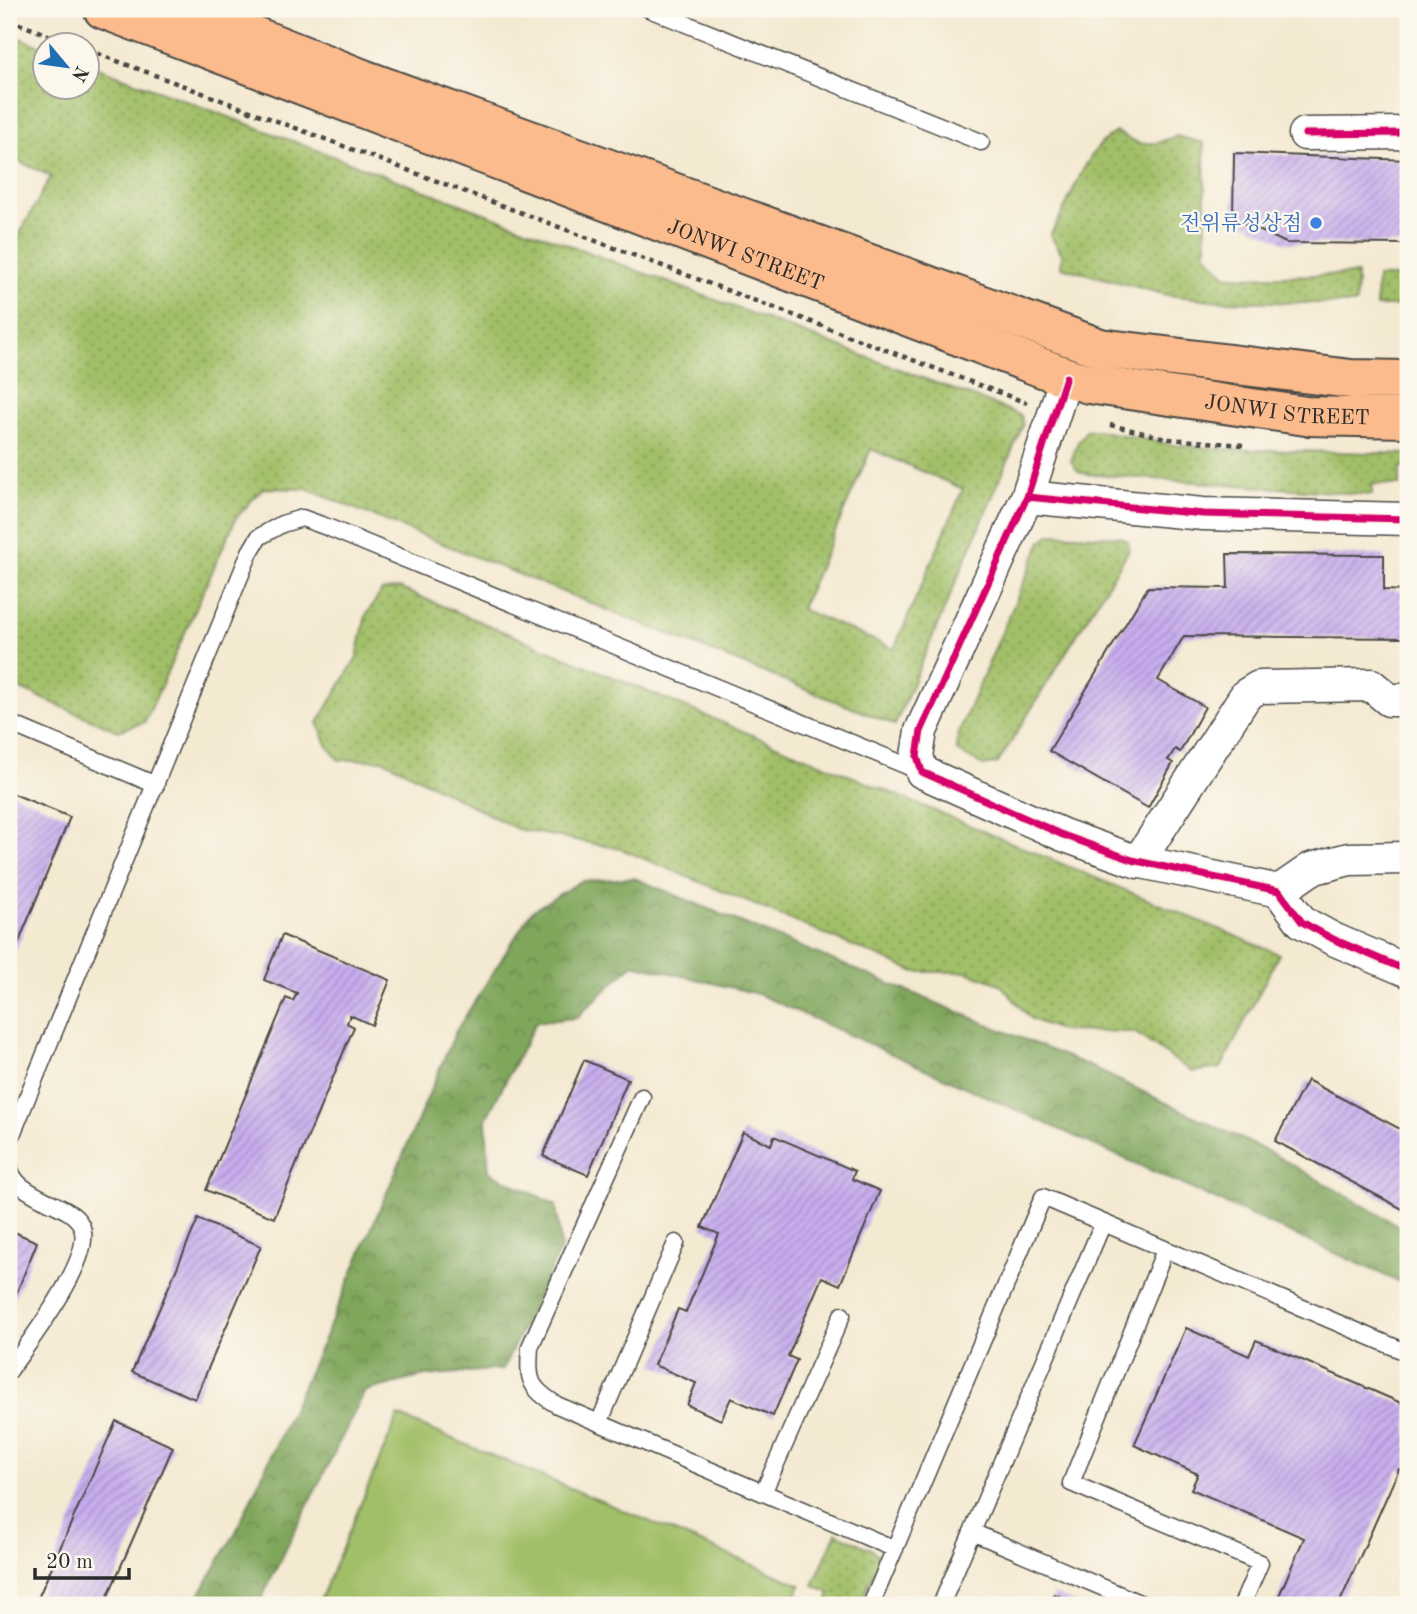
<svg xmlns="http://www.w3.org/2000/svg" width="1417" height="1614" viewBox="0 0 1417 1614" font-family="'Old Standard TT','Noto Serif KR',serif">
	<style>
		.grass { fill: url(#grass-dots); stroke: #667549; stroke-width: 2; fill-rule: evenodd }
		.forest { fill: url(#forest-crowns); stroke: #566844; stroke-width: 2 }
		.park { fill: #a1bf67; stroke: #667549; stroke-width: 2 }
		.building { fill: url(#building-hatch) }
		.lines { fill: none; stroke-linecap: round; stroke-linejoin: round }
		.service-casing { stroke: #494844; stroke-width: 19 }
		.minor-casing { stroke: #494844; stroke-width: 35 }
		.primary-casing { stroke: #494844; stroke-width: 42 }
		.path { stroke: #494844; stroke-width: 4.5; stroke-dasharray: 5 5; stroke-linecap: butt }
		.service { stroke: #fff; stroke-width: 16 }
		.minor { stroke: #fff; stroke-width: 32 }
		.primary { stroke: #fbbb8c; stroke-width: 38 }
		.cycleway-casing { stroke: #fbf7ec; stroke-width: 11 }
		.cycleway { stroke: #d6006c; stroke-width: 7 }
		.shop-dot { fill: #3f7fe0; stroke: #fbf7ec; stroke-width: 2.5 }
		.labels { text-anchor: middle; stroke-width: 5; stroke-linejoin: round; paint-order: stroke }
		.shop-label { font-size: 21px; fill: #366cbe; stroke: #fbf7ec; text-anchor: end }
		.street-label { font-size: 21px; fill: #2b2b2b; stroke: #fbf7ec }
	</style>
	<defs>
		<pattern id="grass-dots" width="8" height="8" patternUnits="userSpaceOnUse" patternTransform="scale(1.75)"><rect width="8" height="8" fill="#a1bf67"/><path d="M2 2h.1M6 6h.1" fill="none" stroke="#839b55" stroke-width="1.8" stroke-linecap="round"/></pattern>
		<pattern id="forest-crowns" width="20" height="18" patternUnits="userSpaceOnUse" patternTransform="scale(1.75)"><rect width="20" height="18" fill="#80a65c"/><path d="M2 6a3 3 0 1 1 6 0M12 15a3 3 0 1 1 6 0" fill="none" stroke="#69874c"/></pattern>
		<pattern id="building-hatch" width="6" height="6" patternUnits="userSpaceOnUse" patternTransform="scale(1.75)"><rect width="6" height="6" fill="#c8adee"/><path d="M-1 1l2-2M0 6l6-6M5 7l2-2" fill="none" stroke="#a38dc1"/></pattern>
	</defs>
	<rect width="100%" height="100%" fill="#fbf7ec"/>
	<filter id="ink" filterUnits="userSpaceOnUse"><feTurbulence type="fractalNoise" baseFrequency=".0143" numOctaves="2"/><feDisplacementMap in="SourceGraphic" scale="14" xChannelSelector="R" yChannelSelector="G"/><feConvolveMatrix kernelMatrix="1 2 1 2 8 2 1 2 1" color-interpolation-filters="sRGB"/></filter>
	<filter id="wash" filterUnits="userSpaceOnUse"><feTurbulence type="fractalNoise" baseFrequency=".00686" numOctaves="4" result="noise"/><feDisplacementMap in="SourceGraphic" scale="28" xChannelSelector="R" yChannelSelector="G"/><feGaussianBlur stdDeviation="1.57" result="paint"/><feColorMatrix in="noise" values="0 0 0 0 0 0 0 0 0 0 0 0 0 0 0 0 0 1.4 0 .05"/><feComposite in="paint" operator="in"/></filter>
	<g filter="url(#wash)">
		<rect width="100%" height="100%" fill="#f4e9d1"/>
		<path class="grass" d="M 9,34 L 45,48 L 46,88 L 88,88 L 88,64 L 1021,415 L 1023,425 L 895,725 L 306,489 L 263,488 L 236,518 L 145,722 L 118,731 L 9,684 L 9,254 L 51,176 L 9,157 ZM 871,449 L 963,489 L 894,649 L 801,609 Z
			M 1116,132 L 1140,144 L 1157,143 L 1176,136 L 1204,143 L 1206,254 L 1225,275 L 1244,277 L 1357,274 L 1356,304 L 1221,301 L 1167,295 L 1061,267 L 1062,254 L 1050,235 C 1070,206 1084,148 1116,132 Z
			M 1377,277 L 1408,277 L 1408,306 L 1376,306 Z
			M 1087,430 L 1097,430 L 1174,445 L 1220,449 L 1408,454 L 1408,467 L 1400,468 L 1400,485 L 1372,484 L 1372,495 L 1087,474 L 1078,471 L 1071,461 L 1078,442 Z
			M 1050,534 L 1120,537 L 1128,541 L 1129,550 L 998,763 L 984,766 L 957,751 L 958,734 L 1041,542 Z
			M 399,588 L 1279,954 L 1221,1068 L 1192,1072 L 1134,1032 L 1062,1031 L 1031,1019 L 1000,984 L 967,972 L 915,972 L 621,849 L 517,829 L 384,760 L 339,760 L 328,747 L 318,723 L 357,657 L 366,615 L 382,591 Z
			M 836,1533 L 871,1549 L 878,1555 L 878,1563 L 860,1605 L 826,1605 L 830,1593 L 813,1585 Z"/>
		<path class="forest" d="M 634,878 L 1089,1066 L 1273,1154 L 1408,1231 L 1408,1286 L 758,994 L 633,964 L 576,1018 L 536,1022 L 486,1119 L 489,1172 L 556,1205 L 561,1248 L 503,1369 L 424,1376 L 365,1391 L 258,1605 L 193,1605 L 236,1532 L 321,1346 L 456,1031 L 532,911 L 581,881 Z"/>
		<path class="park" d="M 398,1416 L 801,1585 L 792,1605 L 318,1605 Z"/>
		<g id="blocks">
			<path class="building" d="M 1234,153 L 1408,160 L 1408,244 L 1286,243 L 1233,218 Z
				M 1227,554 L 1384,555 L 1384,590 L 1408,591 L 1408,638 L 1184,636 L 1158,680 L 1205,707 L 1180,752 L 1175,749 L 1168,760 L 1173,763 L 1148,808 L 1049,751 L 1148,587 L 1228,588 Z
				M 9,792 L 70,817 L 9,966 Z
				M 282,935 L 390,980 L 372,1025 L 350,1015 L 347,1023 L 354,1027 L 274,1218 L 206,1190 L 286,998 L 293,1001 L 297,993 L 264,980 Z
				M 584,1060 L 628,1079 L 588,1175 L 543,1156 Z
				M 1307,1080 L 1408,1133 L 1408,1212 L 1275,1141 Z
				M 743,1132 L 771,1145 L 774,1136 L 855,1171 L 852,1179 L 880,1191 L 840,1285 L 822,1277 L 788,1356 L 797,1360 L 773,1416 L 731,1398 L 721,1420 L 687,1405 L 696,1383 L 654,1365 L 678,1309 L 686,1312 L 719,1234 L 702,1227 Z
				M 198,1219 L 261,1246 L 195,1399 L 132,1372 Z
				M 12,1231 L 37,1242 L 13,1302 L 9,1300 L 9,1238 Z
				M 1186,1328 L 1249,1356 L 1256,1340 L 1408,1406 L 1408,1473 L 1399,1469 L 1340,1602 L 1347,1605 L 1275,1605 L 1304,1538 L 1191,1489 L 1198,1474 L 1134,1445 Z
				M 116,1421 L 173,1447 L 104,1605 L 35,1605 Z
				M 1054,1594 L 1081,1605 L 1049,1605 Z"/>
		</g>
	</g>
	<g filter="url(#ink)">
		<use href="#blocks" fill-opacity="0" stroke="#494844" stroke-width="2"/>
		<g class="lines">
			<g class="service-casing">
				<path id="service" d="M 649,9 L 981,142
					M 9,723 L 156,785
					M 642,1097 L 530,1347 C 528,1380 528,1387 557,1405 L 895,1549
					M 9,1142 L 250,552 L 259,537 L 282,524 L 302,518 L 327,527 L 922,772
					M 9,1165 C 12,1183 26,1190 41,1198 C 54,1205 74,1211 81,1225 C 97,1256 28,1343 9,1371
					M 1165,1250 L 1071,1483 L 1260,1563 L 1242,1605
					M 599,1423 L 676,1243
					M 763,1493 L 842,1315
					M 972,1532 L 1144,1605
					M 871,1605 L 1043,1197 L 1408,1353
					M 941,1605 L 1103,1223"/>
			</g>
			<g class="minor-casing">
				<path id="minor" d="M 1305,134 L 1408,133
					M 1066,377 L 1027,497 L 921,731 L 917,756 L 922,772 L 1063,835 L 1132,860 L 1279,891 L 1302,922 L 1333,939 L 1408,971
					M 1027,497 L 1203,514 L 1408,519
					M 1138,862 L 1246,695 L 1259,687 L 1371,685 L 1389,700 L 1408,700
					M 1279,891 L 1311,869 L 1349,859 L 1408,858"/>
			</g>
			<g class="primary-casing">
				<g id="primary">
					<path id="s1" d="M 103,9 L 1066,377 L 1089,384 L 1306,416 L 1408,418"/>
					<path d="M 186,9 L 363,79 L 1100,348 L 1351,379 L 1408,380"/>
				</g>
			</g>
			<path class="path" d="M 9,20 L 77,46
				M 88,50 L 1027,403
				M 1110,425 L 1170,439 L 1243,445"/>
			<use href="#service" class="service"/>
			<use href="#minor" class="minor"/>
			<use href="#primary" class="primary"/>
			<g class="cycleway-casing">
				<path id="cycleway" d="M 1305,134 L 1408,133
					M 1066,377 L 1027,497 L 921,731 L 917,756 L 922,772 L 1063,835 L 1132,860 L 1279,891 L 1302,922 L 1333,939 L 1408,971
					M 1027,497 L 1203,514 L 1408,519"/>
			</g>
			<use href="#cycleway" class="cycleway"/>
		</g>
	</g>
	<circle class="shop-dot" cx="1316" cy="223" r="7"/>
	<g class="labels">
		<g class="shop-label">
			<text x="1302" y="230">전위류성상점</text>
		</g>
		<g class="street-label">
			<text dy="7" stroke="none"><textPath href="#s1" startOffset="688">JONWI STREET</textPath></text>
			<text dy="7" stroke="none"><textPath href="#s1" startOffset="1255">JONWI STREET</textPath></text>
		</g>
	</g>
	<rect width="1417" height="1614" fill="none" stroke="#fbf7ec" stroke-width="35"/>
	<g transform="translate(66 66) rotate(119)"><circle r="33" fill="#fbf7ec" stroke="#a8a59f" stroke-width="2"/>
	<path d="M0-5L12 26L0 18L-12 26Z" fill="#1f6fb2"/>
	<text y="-10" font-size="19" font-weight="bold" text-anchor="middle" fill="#2b2b2b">N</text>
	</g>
	<path d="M35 1568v10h94v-10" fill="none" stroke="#2b2b2b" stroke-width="3.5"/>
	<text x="46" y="1568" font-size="21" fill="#2b2b2b" stroke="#fbf7ec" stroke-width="5" paint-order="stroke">20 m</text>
</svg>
